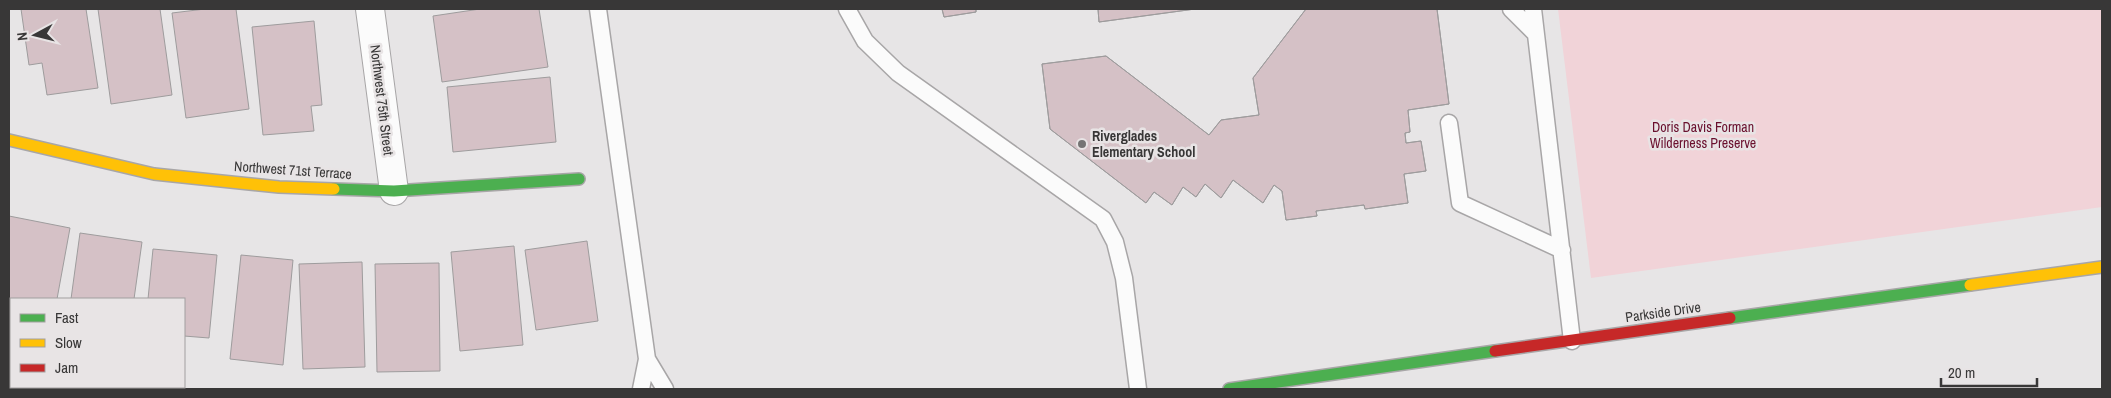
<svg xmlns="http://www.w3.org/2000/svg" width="2111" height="398" viewBox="0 0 2111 398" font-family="'Archivo Narrow',sans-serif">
	<rect width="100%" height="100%" fill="#e7e5e6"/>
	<!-- green -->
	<path fill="#f1d3d8" d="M1558,9H2102V207L1591,278Z"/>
	<!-- building -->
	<path fill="#d5c1c6" stroke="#9e9c9d" d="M21,9H86L98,88L47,95L42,63L29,65Z
		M98,9H160L172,95L111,104Z
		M205,9H236L249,109L186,118L172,13Z
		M480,9H539L548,67L442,82L433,16Z
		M942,9H976V12L944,17Z
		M942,9H976V12L944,17Z
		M1098,9H1195L1099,22Z
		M1098,9H1195L1099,22Z
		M1306,9H1437L1449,104L1408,110L1410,132L1405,133L1406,143L1421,141L1426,171L1404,174L1408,203L1365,209L1364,205L1316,211L1317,216L1286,220L1282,191L1274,185L1263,203L1233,180L1221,198L1205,184L1196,197L1183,187L1172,205L1154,192L1146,203L1050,129L1042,64L1106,56L1209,135L1221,120L1259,115L1253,78Z
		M1306,9H1437L1449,104L1408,110L1410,132L1405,133L1406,143L1421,141L1426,171L1404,174L1408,203L1365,209L1364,205L1316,211L1317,216L1286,220L1282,191L1274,185L1263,203L1233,180L1221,198L1205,184L1196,197L1183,187L1172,205L1154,192L1146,203L1050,129L1042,64L1106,56L1209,135L1221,120L1259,115L1253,78Z
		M314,21L322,105L311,106L314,131L263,135L252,27Z
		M550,77L556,142L453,152L447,87Z
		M9,216L70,228L57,299H11V325H9Z
		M80,233L142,242L134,299H71Z
		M587,241L598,321L536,330L525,250Z
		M514,246L523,345L460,351L451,252Z
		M153,249L217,255L209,338L184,336V299H148Z
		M241,255L293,260L283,365L230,359Z
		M362,262L365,367L303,369L299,264Z
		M439,263L440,371L377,372L375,264Z"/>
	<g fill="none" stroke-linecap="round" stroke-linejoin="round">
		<!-- lane casing -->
		<g stroke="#a8a6a7" stroke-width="19">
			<path id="lane" d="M598,9L647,359L641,389
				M847,9L865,41L898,73L1103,219L1115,242L1124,278L1138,389
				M1511,9L1536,34
				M1533,9L1572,341
				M1449,123L1460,203L1562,250
				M647,359L665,389"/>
		</g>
		<!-- street casing -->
		<g stroke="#a8a6a7" stroke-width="30">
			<path id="street" d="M370,9L394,191"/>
		</g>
		<!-- fast casing -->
		<g stroke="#a8a6a7" stroke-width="14">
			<path id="fast" d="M334,189L394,191L579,179
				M1730,318L1970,285
				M1229,389L1495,351"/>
		</g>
		<!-- slow casing -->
		<g stroke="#a8a6a7" stroke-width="14">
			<path id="slow" d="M9,140L154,174L279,187L334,189
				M1970,285L2102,267"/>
		</g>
		<!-- jam casing -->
		<g stroke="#a8a6a7" stroke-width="14">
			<path id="jam" d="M1495,351L1730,318"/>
		</g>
		<!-- lane -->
		<use href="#lane" stroke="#fbfbfb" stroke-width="16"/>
		<!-- street -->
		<use href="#street" stroke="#fbfbfb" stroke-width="28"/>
		<!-- fast -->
		<use href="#fast" stroke="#4caf50" stroke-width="11"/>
		<!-- slow -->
		<use href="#slow" stroke="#ffc107" stroke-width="11"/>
		<!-- jam -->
		<use href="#jam" stroke="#c62828" stroke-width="11"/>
	</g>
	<!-- markers -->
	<circle fill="#757474" stroke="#e8e4e5" stroke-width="2" cx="1082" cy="144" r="5"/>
	<g text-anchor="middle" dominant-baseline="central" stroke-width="5" stroke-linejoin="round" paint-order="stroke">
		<!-- street labels -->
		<g font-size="14" fill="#383737" stroke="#e8e4e5">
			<text transform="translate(382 100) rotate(83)">Northwest 75th Street</text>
			<text transform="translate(293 170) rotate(4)">Northwest 71st Terrace</text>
			<text transform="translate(1663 312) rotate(-8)">Parkside Drive</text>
		</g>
		<!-- park labels -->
		<g font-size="14" fill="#6a102e" stroke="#e8e4e5">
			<text x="1703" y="127">Doris Davis Forman<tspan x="1703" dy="16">Wilderness Preserve</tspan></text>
		</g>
		<!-- poi labels -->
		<g font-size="14" font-weight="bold" fill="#383737" stroke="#e8e4e5" text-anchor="start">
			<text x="1092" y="136">Riverglades<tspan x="1092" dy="16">Elementary School</tspan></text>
		</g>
	</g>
	<!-- border -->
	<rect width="2111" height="398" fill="none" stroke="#383737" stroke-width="20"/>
	<!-- legend -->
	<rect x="10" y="298" width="175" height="90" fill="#e8e4e5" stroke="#a29f9f"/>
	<rect x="20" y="314" width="25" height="8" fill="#4caf50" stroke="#a29f9f"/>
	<text x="55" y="323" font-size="15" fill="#383737">Fast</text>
	<rect x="20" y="339" width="25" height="8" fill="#ffc107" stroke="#a29f9f"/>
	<text x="55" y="348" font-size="15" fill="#383737">Slow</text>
	<rect x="20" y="364" width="25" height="8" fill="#c62828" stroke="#a29f9f"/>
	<text x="55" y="373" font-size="15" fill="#383737">Jam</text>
	<!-- north arrow -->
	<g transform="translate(35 35) rotate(263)" stroke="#e8e4e5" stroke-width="4" paint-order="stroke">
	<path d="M0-4L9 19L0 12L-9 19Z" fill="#383737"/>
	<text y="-8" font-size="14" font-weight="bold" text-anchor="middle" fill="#383737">N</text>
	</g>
	<!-- scale -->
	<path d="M1941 378v8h96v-8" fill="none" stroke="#383737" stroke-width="2.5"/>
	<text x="1948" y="378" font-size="15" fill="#383737" stroke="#e8e4e5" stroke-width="4" paint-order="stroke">20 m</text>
</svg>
